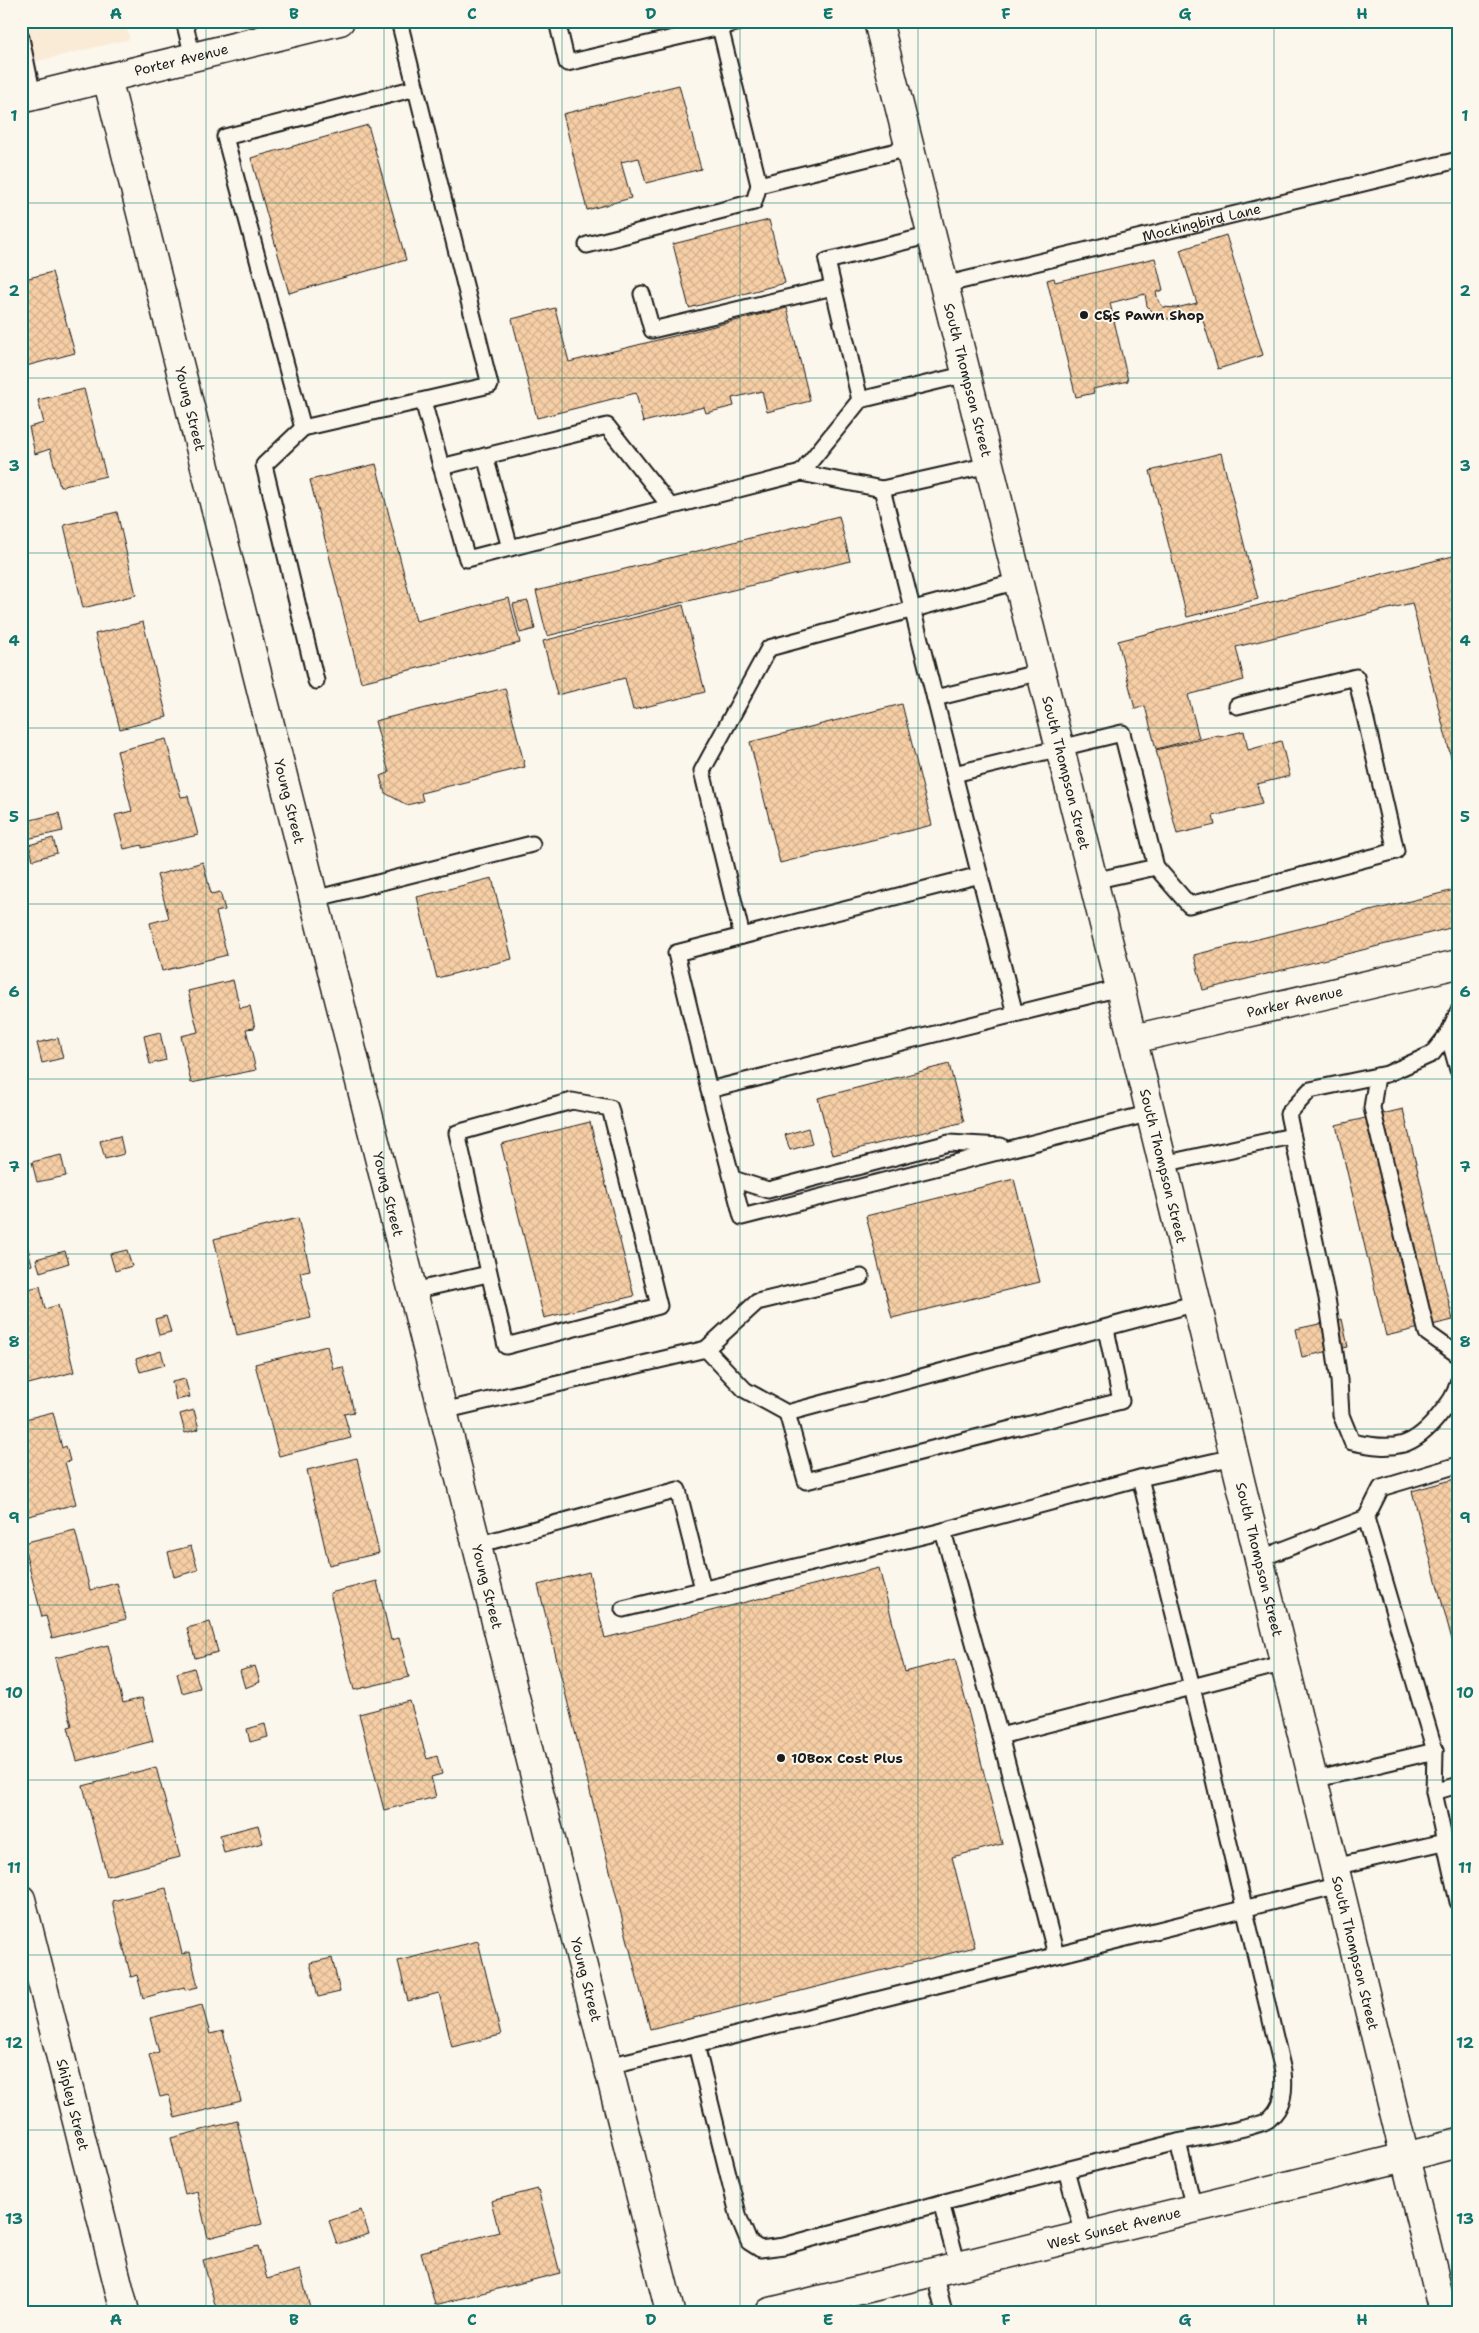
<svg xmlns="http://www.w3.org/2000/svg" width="1479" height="2333" viewBox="0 0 1479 2333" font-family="'Shantell Sans',sans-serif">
	<defs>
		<pattern id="building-cross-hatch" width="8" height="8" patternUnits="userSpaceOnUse" patternTransform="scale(1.25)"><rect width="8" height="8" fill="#f7cfa6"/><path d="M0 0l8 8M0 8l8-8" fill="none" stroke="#d3b18e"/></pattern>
	</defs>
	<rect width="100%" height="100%" fill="#fbf7ec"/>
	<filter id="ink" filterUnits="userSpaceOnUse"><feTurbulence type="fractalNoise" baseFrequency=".02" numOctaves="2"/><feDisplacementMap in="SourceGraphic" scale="10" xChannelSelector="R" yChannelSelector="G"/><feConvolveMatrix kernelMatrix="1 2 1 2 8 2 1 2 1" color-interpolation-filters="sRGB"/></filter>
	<g filter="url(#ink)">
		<!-- built -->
		<path fill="#faebd7" d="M21,21H125L130,39L21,65Z"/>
		<!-- building -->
		<path fill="url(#building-cross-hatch)" stroke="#1c1c1c" d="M679,85L701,169L646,183L639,158L621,162L631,198L587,210L563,114Z
			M368,125L406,260L289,293L251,158Z
			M769,220L785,283L689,308L673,244Z
			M1226,235L1263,355L1218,369L1201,314L1174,320L1158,317L1147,306L1145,294L1110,303L1128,381L1093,389L1094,393L1076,397L1047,280L1054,278L1055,282L1155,258L1163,290L1156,292L1158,300L1163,307L1176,308L1197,303L1180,250Z
			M52,272L75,353L26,366L21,347V280Z
			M555,308L569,362L787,308L810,401L767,412L762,391L732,398L734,406L706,413L704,407L643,422L636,393L537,418L512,319Z
			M84,389L106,476L60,487L50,449L35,454L29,427L44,423L38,400Z
			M1221,453L1258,599L1187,617L1150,471Z
			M376,464L416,621L509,598L520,643L361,682L310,480Z
			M117,512L136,595L83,608L64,525Z
			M839,516L850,561L547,636L536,591Z
			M1453,556L1458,574V785L1412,603L1236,647L1244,680L1188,695L1199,738L1156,749L1145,706L1135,709L1118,641Z
			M528,601L535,629L520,633L513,604Z
			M683,605L705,692L633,710L625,678L557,695L543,641Z
			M143,622L167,717L120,729L95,634Z
			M505,688L525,767L421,793L423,801L407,805L385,793L380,776L389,773L375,721Z
			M902,704L932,825L780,863L750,742Z
			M1244,731L1248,750L1281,741L1290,776L1257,784L1262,804L1213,816L1215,825L1177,834L1156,750L1219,735V737Z
			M166,739L181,797L188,796L198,835L142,848V845L124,849L115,815L132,811L117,751Z
			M21,773L26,790L21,791Z
			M59,813L63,831L27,839L23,822Z
			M53,838L57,853L33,860L29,845Z
			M203,862L211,894L220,892L225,910L216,912L227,955L162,971L150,923L169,918L157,875Z
			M492,878L512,959L437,978L417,897Z
			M1458,889V926L1203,990L1194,955Z
			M233,980L240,1008L250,1006L255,1028L246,1029L256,1070L191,1083L181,1036L198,1032L188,991Z
			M160,1032L166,1060L150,1064L144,1036Z
			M58,1038L63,1058L42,1063L37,1043Z
			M949,1064L964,1122L833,1155L818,1098Z
			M1403,1109L1453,1320L1386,1336L1336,1125Z
			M590,1122L634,1296L544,1318L501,1144Z
			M808,1128L812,1144L790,1150L785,1135Z
			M120,1136L124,1154L105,1159L100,1141Z
			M61,1155L66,1176L37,1182L32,1162Z
			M1014,1179L1040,1282L892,1318L866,1216Z
			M298,1218L310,1270L300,1272L311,1318L237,1335L214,1239Z
			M21,1221L32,1265L21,1268Z
			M127,1250L132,1266L115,1271L110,1254Z
			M65,1251L69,1263L40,1272L36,1259Z
			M40,1286L45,1309L58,1305L74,1372L21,1386V1291Z
			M166,1316L171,1332L159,1335L155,1319Z
			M1342,1319L1348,1347L1302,1357L1296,1329Z
			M327,1346L333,1369L343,1367L354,1412L344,1414L351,1438L279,1456L255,1364Z
			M161,1351L165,1365L140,1372L136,1359Z
			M185,1379L190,1397L176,1400L172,1382Z
			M194,1410L199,1429L185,1433L180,1414Z
			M53,1412L62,1448L66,1446L70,1461L65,1462L76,1504L21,1518V1420Z
			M357,1458L379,1553L329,1565L307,1470Z
			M1458,1478V1662L1412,1491Z
			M75,1530L90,1590L117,1583L126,1619L52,1638L46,1616L42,1617L23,1543Z
			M191,1546L198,1570L174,1577L168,1552Z
			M879,1568L905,1672L955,1659L1002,1844L952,1857L975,1947L650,2029L538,1585L589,1572L605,1638Z
			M377,1581L391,1640L399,1638L409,1677L354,1690L330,1593Z
			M210,1622L218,1652L195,1658L187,1628Z
			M108,1645L123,1703L142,1698L153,1741L77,1761L68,1727L72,1726L55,1658Z
			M255,1666L260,1682L245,1688L240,1671Z
			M194,1668L200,1688L182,1693L177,1673Z
			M410,1701L427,1759L437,1756L442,1774L431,1777L436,1797L384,1810L359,1714Z
			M265,1724L268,1737L250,1742L247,1729Z
			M156,1767L180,1857L107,1876L83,1786Z
			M258,1825L263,1843L224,1853L220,1835Z
			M166,1888L182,1954L190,1952L198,1987L185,1990L184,1987L143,1998L137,1975L131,1977L112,1901Z
			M478,1941L501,2035L452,2047L439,1993L408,2001L398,1961Z
			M332,1958L340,1992L318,1997L310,1963Z
			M202,2005L210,2034L223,2031L241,2101L175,2118L169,2095L160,2097L149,2055L159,2052L150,2018Z
			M237,2121L262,2224L208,2238L197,2191L185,2194L171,2138Z
			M538,2189L560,2273L435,2305L421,2252L499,2232L491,2201Z
			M361,2210L369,2234L337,2244L329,2221Z
			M258,2246L267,2279L300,2270L311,2312H217L203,2260Z"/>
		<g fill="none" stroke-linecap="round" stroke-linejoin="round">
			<!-- lane casing -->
			<g stroke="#1c1c1c" stroke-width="19">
				<g id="lane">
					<path d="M184,21L193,57"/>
					<path d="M399,21L490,385L303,428L225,137L416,88"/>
					<path d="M557,21L567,63L720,27L759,185L909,148"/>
					<path d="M720,27L744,21"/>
					<path d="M21,38L33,96"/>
					<path d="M931,235L827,261L860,400L967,374"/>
					<path d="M587,245L754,202L759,185"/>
					<path id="s1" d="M944,285L1458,160"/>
					<path d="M642,294L652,330L833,287"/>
					<path d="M423,401L467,559L801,473L882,489L989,465"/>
					<path d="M303,428L264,465L316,681"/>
					<path d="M485,456L510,548"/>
					<path d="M441,467L607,426L670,506"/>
					<path d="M801,473L860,400"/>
					<path d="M882,489L954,774"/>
					<path d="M935,698L1041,672"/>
					<path d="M1093,881L1156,867L1189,905L1396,851L1356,677L1237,706"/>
					<path d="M314,899L532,844"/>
					<path d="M742,936L702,771L769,648L1018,581"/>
					<path d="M1120,988L709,1090L742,1217L1151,1113"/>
					<path d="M1458,1012L1448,1034L1432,1054L1387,1074L1310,1090L1288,1114L1327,1298L1339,1380L1341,1415L1352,1442C1394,1451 1414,1449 1441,1413C1449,1403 1455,1396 1458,1383"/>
					<path d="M1015,1014L954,774L1122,733L1156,867"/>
					<path d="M1448,1034L1458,1070"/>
					<path d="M1377,1076L1372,1108L1427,1333L1458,1355"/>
					<path d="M709,1090L676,953L980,875"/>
					<path d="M572,1101L610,1108L659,1306L506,1346L457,1133Z"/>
					<path d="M1163,1164L1292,1136"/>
					<path d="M733,1179L768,1190L949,1143L1001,1146"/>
					<path d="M413,1291L488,1274"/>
					<path d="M706,1349L757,1302L861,1277"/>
					<path d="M443,1411L706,1349L745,1390L787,1413L1197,1303"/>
					<path d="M787,1413L806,1481L1121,1401L1106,1329"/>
					<path d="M1366,1518L1381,1488L1458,1465"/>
					<path d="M477,1545L678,1490L703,1589"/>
					<path d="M1259,1559L1366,1518L1435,1751L1313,1780"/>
					<path d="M623,1609L943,1531"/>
					<path d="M1000,1736L943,1531L1140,1478"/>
					<path d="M1435,1751L1434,1792L1458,1785"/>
					<path d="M1434,1792L1458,1902"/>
					<path d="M1334,1867L1444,1842"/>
					<path d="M1056,1955L1000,1736L1192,1687L1140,1478L1234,1457"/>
					<path d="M696,2045L1339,1885"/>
					<path d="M608,2066L696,2045L739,2218L749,2242L760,2249L784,2246L941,2203"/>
					<path d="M1178,2142C1192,2139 1262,2126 1268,2120C1284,2107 1285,2090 1283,2071L1192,1687L1285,1663"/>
					<path d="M1084,2235L1066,2170L1178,2142L1194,2209"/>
					<path d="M958,2266L941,2203L1066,2170"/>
					<path d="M934,2272L944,2312"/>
				</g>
			</g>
			<!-- street casing -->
			<g stroke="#1c1c1c" stroke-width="31">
				<g id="street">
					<path id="s2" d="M107,78L670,2312"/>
					<path id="s3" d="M21,99L340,21"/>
					<path id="s4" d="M1133,1039L1458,964"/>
					<path id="s5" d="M21,1899L125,2312"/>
				</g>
			</g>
			<!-- secondary casing -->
			<g stroke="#1c1c1c" stroke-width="31">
				<g id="secondary">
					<path id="s6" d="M770,2312L1405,2157"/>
				</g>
			</g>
			<!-- primary casing -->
			<g stroke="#1c1c1c" stroke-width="31">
				<path id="primary" d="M1405,2157L1443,2312"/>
			</g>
			<!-- highway casing -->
			<g stroke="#1c1c1c" stroke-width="31">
				<g id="highway">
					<path id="s7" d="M878,21L1120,988L1405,2157L1458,2143"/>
				</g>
			</g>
			<!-- lane -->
			<use href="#lane" stroke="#fbf7ec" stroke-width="15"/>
			<!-- street -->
			<use href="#street" stroke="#fbf7ec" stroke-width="28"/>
			<!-- secondary -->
			<use href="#secondary" stroke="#fbf7ec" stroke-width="28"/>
			<!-- primary -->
			<use href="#primary" stroke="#fbf7ec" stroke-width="28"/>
			<!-- highway -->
			<use href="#highway" stroke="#fbf7ec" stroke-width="28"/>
		</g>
	</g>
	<!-- grid -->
	<path fill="none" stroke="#0f766e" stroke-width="1" stroke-opacity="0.55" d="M206,21V2312M384,21V2312M562,21V2312M740,21V2312M918,21V2312M1096,21V2312M1274,21V2312M21,203H1458M21,378H1458M21,553H1458M21,728H1458M21,904H1458M21,1079H1458M21,1254H1458M21,1429H1458M21,1605H1458M21,1780H1458M21,1955H1458M21,2130H1458"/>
	<!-- markers -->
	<g fill="#1c1c1c" stroke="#fbf7ec" stroke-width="2">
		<circle cx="1084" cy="315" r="5"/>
		<circle cx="781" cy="1758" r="5"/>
	</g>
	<g text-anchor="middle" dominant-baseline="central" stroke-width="4" stroke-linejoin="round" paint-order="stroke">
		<!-- street labels -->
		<g font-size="14" fill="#1c1c1c" stroke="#fbf7ec">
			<text stroke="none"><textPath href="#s3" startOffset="165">Porter Avenue</textPath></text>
			<text stroke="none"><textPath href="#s1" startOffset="265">Mockingbird Lane</textPath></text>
			<text stroke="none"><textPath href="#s7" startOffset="370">South Thompson Street</textPath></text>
			<text stroke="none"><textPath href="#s2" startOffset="341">Young Street</textPath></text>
			<text stroke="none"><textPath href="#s7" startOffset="775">South Thompson Street</textPath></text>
			<text stroke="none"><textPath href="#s2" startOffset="746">Young Street</textPath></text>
			<text stroke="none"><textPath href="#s4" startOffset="166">Parker Avenue</textPath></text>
			<text stroke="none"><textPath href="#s7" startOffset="1180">South Thompson Street</textPath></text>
			<text stroke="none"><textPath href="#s2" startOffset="1151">Young Street</textPath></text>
			<text stroke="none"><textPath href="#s7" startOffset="1585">South Thompson Street</textPath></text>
			<text stroke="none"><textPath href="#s2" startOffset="1556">Young Street</textPath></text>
			<text stroke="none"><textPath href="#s7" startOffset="1990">South Thompson Street</textPath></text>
			<text stroke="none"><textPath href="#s2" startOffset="1961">Young Street</textPath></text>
			<text stroke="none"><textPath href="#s5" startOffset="212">Shipley Street</textPath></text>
			<text stroke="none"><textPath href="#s6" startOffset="354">West Sunset Avenue</textPath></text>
		</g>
		<!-- poi labels -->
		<g font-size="14" font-weight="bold" fill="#1c1c1c" stroke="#fbf7ec" text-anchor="start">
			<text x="1094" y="315">C&amp;S Pawn Shop</text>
			<text x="791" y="1758">10Box Cost Plus</text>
		</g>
	</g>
	<!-- margin -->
	<rect width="1479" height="2333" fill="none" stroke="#fbf7ec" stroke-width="55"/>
	<rect x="28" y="28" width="1424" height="2278" fill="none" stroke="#0f766e" stroke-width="2"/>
	<g font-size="16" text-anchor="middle" font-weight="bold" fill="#0f766e">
		<text x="116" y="19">A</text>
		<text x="294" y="19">B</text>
		<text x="472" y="19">C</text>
		<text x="651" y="19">D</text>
		<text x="828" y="19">E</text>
		<text x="1006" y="19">F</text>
		<text x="1185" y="19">G</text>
		<text x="1362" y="19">H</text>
		<text x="14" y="121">1</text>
		<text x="1465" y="121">1</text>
		<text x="14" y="296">2</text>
		<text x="1465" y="296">2</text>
		<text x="14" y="471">3</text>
		<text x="1465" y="471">3</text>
		<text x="14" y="646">4</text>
		<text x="1465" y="646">4</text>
		<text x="14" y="822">5</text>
		<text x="1465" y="822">5</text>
		<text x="14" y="997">6</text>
		<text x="1465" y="997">6</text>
		<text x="14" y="1172">7</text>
		<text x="1465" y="1172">7</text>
		<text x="14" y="1347">8</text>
		<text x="1465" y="1347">8</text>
		<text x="14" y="1523">9</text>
		<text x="1465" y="1523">9</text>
		<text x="14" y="1698">10</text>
		<text x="1465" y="1698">10</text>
		<text x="14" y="1873">11</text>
		<text x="1465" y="1873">11</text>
		<text x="14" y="2048">12</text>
		<text x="1465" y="2048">12</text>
		<text x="14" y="2224">13</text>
		<text x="1465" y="2224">13</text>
		<text x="116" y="2325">A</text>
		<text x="294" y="2325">B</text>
		<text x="472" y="2325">C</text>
		<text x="651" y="2325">D</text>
		<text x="828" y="2325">E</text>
		<text x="1006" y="2325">F</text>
		<text x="1185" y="2325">G</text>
		<text x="1362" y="2325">H</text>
	</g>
</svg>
